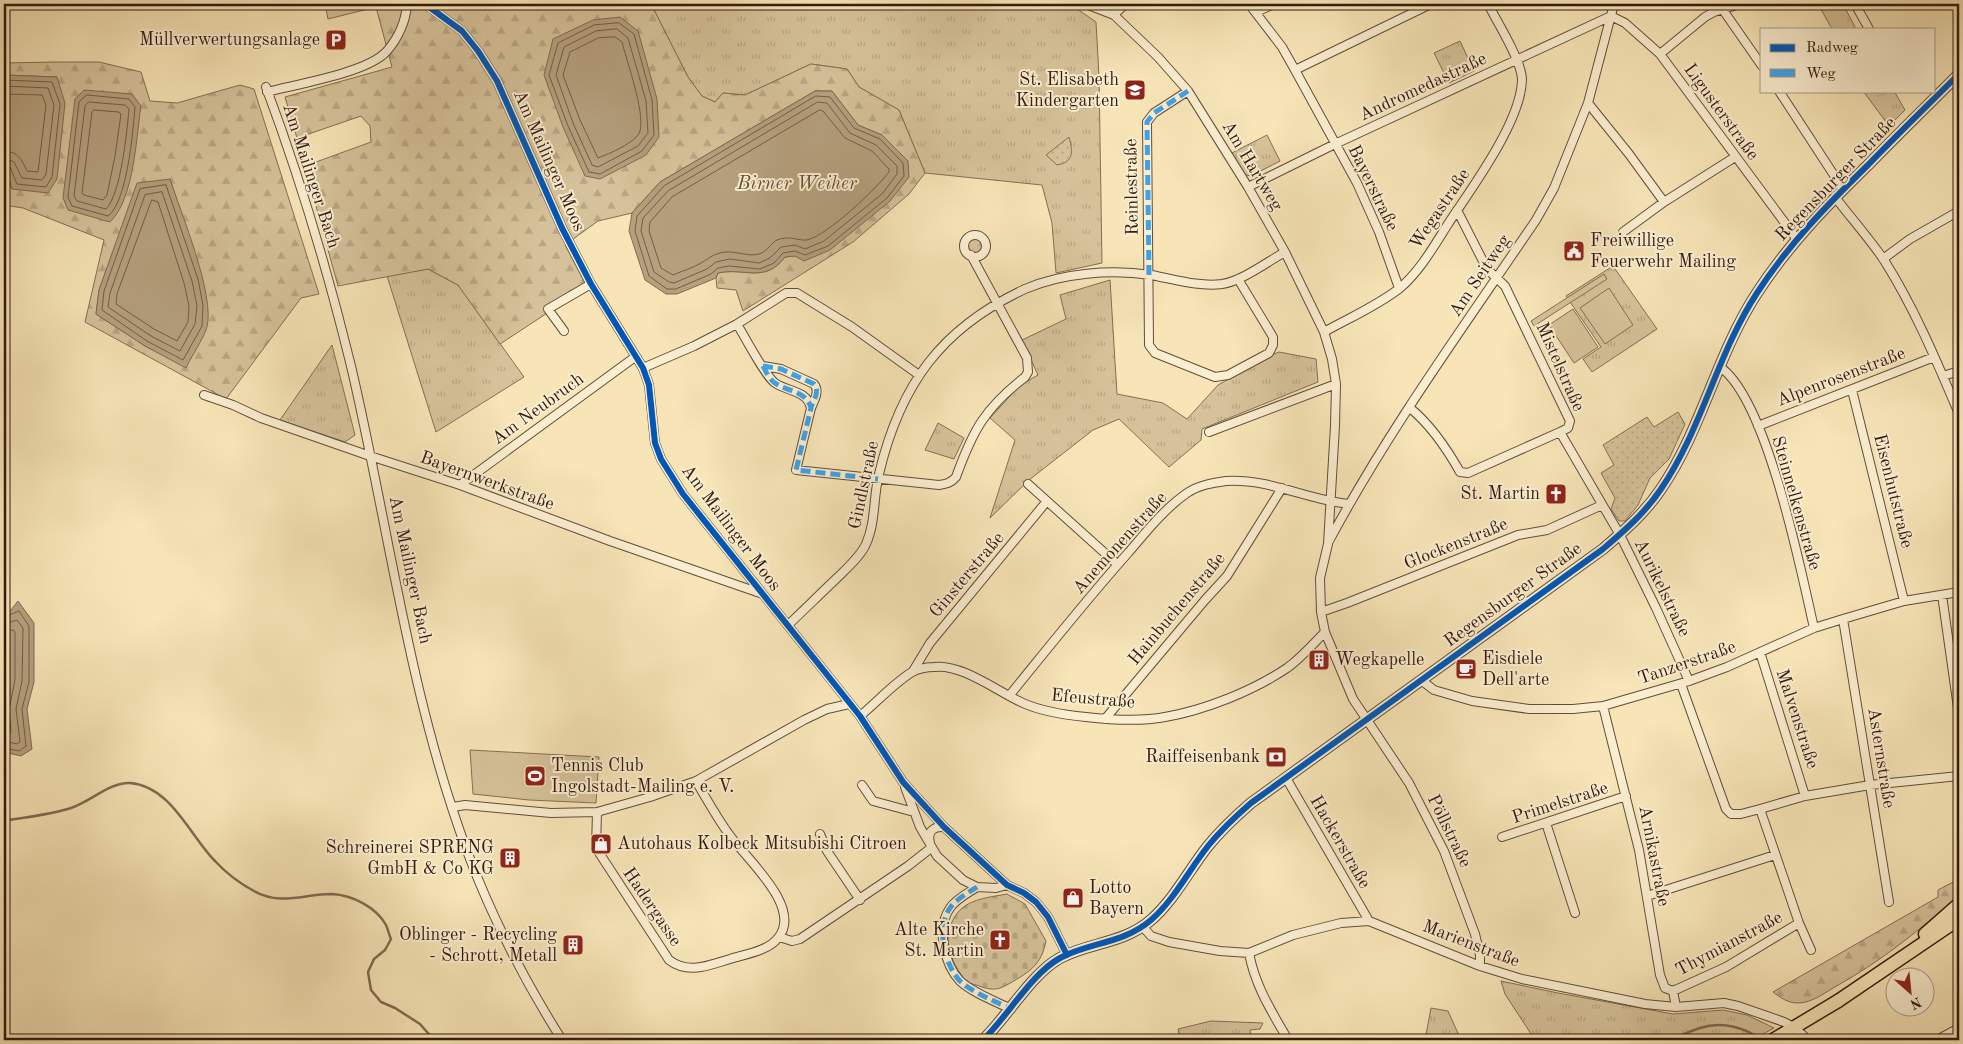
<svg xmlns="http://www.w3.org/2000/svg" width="1963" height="1044" viewBox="0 0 1963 1044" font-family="'Old Standard TT',serif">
	<defs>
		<pattern id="grass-tufts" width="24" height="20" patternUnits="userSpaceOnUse" patternTransform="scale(1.25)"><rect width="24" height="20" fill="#d6c29a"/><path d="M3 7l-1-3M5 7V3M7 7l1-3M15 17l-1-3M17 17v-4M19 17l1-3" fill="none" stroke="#b8a684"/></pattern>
		<pattern id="forest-firs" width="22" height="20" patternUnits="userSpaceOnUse" patternTransform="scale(1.25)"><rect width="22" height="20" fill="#d6c29a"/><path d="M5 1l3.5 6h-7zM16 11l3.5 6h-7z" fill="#b8a684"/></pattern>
		<pattern id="cemetery-stones" width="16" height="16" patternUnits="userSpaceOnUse" patternTransform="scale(1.25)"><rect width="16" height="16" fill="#d6c29a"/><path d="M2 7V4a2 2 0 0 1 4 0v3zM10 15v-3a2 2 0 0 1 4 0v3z" fill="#b8a684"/></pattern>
		<pattern id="park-dots" width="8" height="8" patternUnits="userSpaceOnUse" patternTransform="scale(1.25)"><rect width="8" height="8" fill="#d6c29a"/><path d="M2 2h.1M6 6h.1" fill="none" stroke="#b8a684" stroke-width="1.8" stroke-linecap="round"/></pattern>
	</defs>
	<rect width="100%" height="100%" fill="#f7e5b7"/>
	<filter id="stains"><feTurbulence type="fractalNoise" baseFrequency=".004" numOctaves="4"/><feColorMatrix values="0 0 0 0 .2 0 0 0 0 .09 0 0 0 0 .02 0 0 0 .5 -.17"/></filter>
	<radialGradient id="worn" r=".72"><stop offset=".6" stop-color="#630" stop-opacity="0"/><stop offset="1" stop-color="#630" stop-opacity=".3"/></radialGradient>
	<!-- grass -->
	<path fill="url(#grass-tufts)" stroke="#856e54" d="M651,4H1070L1096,22L1099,76L1102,263L1056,273L1052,223L1042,185L925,173L899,110L859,87L847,69L811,64L745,95L723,93L715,102L702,96L688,77Z
		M1818,4H1843L1856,29H1832Z
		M1460,41L1474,71L1449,83L1434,53Z
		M1863,91H1894L1905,110L1889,126Z
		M1267,135L1280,161L1251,176L1242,174L1232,153Z
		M1613,266L1657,329L1592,372L1583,359L1601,347L1566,296Z
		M428,269L458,285L524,377L436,432L387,276Z
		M1110,280L1117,394L1163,403L1187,419L1218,385L1274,354L1279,352L1316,359L1318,382L1202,429L1201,440L1169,467L1119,419L1093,430L1029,480L990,518L1015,440L990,418L1020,385L1038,375L1022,340L1066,319L1060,295Z
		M332,345L355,435L345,442L280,420Z
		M938,423L964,438L954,459L925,450Z
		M1501,981L1558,993L1673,1014L1723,1010L1747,1015L1774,1028L1752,1040H1535L1505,994Z
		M1431,1008L1448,1011L1461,1040H1425Z
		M1211,1021L1263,1023L1260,1029L1250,1030L1251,1040H1180L1178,1029Z"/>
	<!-- forest -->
	<path fill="url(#forest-firs)" stroke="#856e54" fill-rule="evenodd" d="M325,4H455L471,7L484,4H651L688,77L702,96L715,102L723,93L745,95L811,64L847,69L859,87L899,110L925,173L909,194L853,242L743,311L736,290L717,288L716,278L718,273C745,267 765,284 785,257L795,256L882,135L858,125L832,91H815L660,182L632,213L598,221L565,245L587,287L500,344L458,285L428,269L338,286L305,166L371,142L370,126L361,116L297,138L285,97L392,67L376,7L328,19Z
		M56,62H99L141,72L150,101L177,103L240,85L254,89L319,294L301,298L226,399L85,322L104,240L23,208L4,205V166L12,189L57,77L4,75V63ZM170,179L202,278L186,367L145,346L96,314L99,290L120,233Z
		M966 246a9 9 0 1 1 18 0a9 9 0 1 1-18 0Z
		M1959,879V895C1920,930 1879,963 1833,988C1822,995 1810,1003 1798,1003C1788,1003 1781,998 1773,992L1938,897V890Z"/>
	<!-- cemetery -->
	<path fill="url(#cemetery-stones)" stroke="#856e54" d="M1007,894L1025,904L1046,941C1042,961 1034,969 1017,979C1012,982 1006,986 1000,988C994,990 988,989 982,987C977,985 971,984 967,982C964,980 962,975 960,973C946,953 943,928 960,910C972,898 992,897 1007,894Z"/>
	<!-- park -->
	<path fill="url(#park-dots)" stroke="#856e54" d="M1069,137C1073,152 1074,162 1057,165L1046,155Z
		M1678,412L1685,424L1669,459L1650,478L1638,505L1625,521H1619L1611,509L1615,498L1601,473L1614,465L1603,445L1647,417L1654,427Z"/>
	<!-- pitch -->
	<path fill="#d6c29a" stroke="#856e54" d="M1604,274L1607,279L1534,326L1531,321Z
		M1609,288L1633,325L1605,344L1580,308Z
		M1573,309L1598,347L1574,363L1549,325Z
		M470,750L599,757L596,803L529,800L473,794Z"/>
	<!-- water -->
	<path fill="#b5a07e" stroke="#816a52" d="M620,17L638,31L657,99L659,137L646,155L600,179L585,176L563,127L544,75L553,39L593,20Z
		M4,75L57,77L65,103L57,179L48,193L12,189L7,172L4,166Z
		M84,90L132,94L141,106C136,139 134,199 110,222L68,210L63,198L75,99Z
		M815,91H832L858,125L882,135L908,161L909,177L890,201L830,250L804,261L795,256L785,257C764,284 745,267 718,273L716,278L677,294H666L645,280L629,231L632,213L660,182Z
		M170,179C181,213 215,295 207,327C203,340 192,355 186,368L145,346L96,314L99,290L137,183Z
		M18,601L34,623V682L27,709L32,749L21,756L4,752V613L11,610Z"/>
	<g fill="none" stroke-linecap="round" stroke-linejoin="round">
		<!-- shore -->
		<path stroke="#745c46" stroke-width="1" d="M619,23L634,34L652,100L654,135L642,151L600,174L589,172L568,126L549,75L558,43L594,25Z
			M617,29L628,38L646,101L648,133L638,146L598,167L592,165L573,123L556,75L564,47L596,31Z
			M615,37L622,42C627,62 645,112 640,131C637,142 609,154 598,158L580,120L563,75L570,52L598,38Z
			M4,80L52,82L60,104L52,177L46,187L17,184L10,167L4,164
			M4,86L48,88L54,105L46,174L42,180L22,178L14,162L4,158
			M4,94L42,95L46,105L38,172L27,171C22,160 18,151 4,151
			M87,95L129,99L135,107C133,132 127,202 108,216L72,206L68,197L79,102Z
			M816,96L830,97L854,128L880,139L903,163L904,176L887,198L828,246L805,255L795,251L783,253L774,263L760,269L729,266L718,268L711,274L676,289H667L649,276L635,231L637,216L664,186Z
			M89,102L125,105L129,109C127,131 121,194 106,209L77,201L74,196L85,106Z
			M818,102L827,103L850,133L876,145L897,166V174L882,194L824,241L805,249L795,245L781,247L770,258L759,263L730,259L716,262L707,269L674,283L669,282L654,272L641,231L643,218L668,191Z
			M94,110L119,112L121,114L115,156L107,195L103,200L84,195L82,193L92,112Z
			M820,110L823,111L845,138L872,151L889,169V172C876,189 828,235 807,240C799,241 789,235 777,240C770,244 767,252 759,254C749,257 736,251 725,252C713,254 711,257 701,263C693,268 682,271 673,275L661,268L649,231L650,222L672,197Z
			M166,185L198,279L203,305L202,326L183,360L147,341L102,310L104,291L140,189Z
			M162,192L192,281L197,306L195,324L180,351L151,336L108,307L110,293L145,195Z
			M152,200L158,202L184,283L189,306L188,322L177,341L154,329L116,304L117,294Z
			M4,617L19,611L29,626V682L22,709L26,746L19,751L4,748
			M4,624L17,620L23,628L22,681L16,709L20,742L17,744L4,741
			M4,631L13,630L15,632V680L9,709L11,732L9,734H4"/>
		<!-- stream -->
		<path stroke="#816a52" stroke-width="2.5" d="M4,821C26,817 49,815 71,808C90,802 110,782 130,783C171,786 190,836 215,861C226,873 239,883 254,891C281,906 303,894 332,894C352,895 376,907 386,925C388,929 389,935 391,939L385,950L374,959L368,972L371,990L381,1002L395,1008L420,1024L434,1040
			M1026,1040H1034
			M1556,1040H1580
			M1625,1040C1640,1038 1656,1040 1671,1038C1682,1036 1690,1031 1700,1028C1722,1021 1744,1027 1762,1040"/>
		<!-- minor casing -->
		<g stroke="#654c39" stroke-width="10">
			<path id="minor" d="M425,4L462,31L478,51L497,81L562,228L591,284L643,368L649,385L655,443L661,459L683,494L860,716L903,782L944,827L1007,885L1024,893L1036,902L1048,917L1067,955
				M1086,4L1114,15L1158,57L1188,91L1248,187L1285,252L1324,332L1332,359L1336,384L1335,426L1328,544L1320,578L1321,612L1325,632L1353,699L1409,783L1444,851L1475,934L1480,955V966
				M1249,4L1282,47L1295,70L1357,183L1379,232L1399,288
				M1855,4L1869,29
				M1723,10L1762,66
				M1256,12L1274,4
				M1114,15L1125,4
				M1660,54L1705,17L1714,12L1740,4
				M1295,70L1431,4
				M266,87C300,178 328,272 351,366C389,528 409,695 467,851C492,918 524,980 562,1040
				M1188,91L1154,113L1147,122L1149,345L1155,353L1215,377L1228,375L1269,353L1273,345V337L1238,279
				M1779,91L1843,189
				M267,92C297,84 366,73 386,52C398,39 406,21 407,4
				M1588,103L1629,154L1664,202
				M1248,187L1335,144L1611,16L1625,23L1660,54L1796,238
				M1835,197C1851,218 1869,238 1884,260C1915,309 1937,362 1959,414
				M1457,210L1487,269L1505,286L1570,421L1568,428L1560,432L1620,535L1656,608L1689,681
				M1623,232L1664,202L1735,157
				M964 246a11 11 0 1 1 22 0a11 11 0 1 1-22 0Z
				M1883,259L1910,239L1959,211
				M737,324C745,337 765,376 775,383C788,392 807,390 811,408L796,470L939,485C946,484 951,483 956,477C973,430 985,408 1025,377L1028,372L1027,358L971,255
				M564,331L548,309L591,284
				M1324,332C1349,318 1377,306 1400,288C1420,271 1434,246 1448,224C1471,189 1521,122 1522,80C1522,61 1497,22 1488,4
				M763,366L781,369L814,384C820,391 814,401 811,408
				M1720,367C1767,399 1801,571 1814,628
				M643,368L694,346L737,324L786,293H797L852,327L919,375
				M1943,376L1959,371
				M1852,390L1904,601
				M204,395L233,405L261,418L370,456L460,485L610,541L760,593
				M1410,408C1431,425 1447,449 1460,472L1468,473L1560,432
				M1758,426L1934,357
				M1209,432L1336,384
				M1028,484L1117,564
				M460,485L635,357
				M1329,541C1389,429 1465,325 1536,220L1554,188L1588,103L1614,4
				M1942,595L1959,715
				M1321,612L1347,603L1518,535L1547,530L1602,505
				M1843,619L1889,902
				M788,625C804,610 820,594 837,578C847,568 860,557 866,544C876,522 873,497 879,474C900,385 941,328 1025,289C1062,273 1111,269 1151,275C1174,279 1198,287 1222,284C1242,281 1267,262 1285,252
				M1760,652L1805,796
				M913,671L930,643L1047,501
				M1421,680L1434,690L1472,701L1529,709H1573L1603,706L1689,681L1727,667L1814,628L1843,619L1904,601L1959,592
				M1681,684L1726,809L1731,814H1741L1760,809L1799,923L1811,950
				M1009,696C1048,648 1087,599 1128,553C1146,532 1164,509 1187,493C1199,485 1212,483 1226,481C1268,478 1308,500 1349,504
				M1603,706L1639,850L1660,975L1665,988L1673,991L1676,1007
				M860,716C877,702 893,684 912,672C917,669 927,667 934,667C961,663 998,692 1023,703C1043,712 1065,715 1086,717C1112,720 1139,722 1165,717C1205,710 1253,691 1287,668C1301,658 1313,644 1325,632
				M1105,719L1205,600L1227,576L1282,488
				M1286,778L1369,921
				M862,785L873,801L914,812
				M905,787L920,827L937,856L963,880L977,887L996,888L1007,885
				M453,807L465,805L551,813L597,812L650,797L696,781L804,720L827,709L849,704
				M1760,809L1805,796L1870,785L1959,776
				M597,812L596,848L669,960C689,975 709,965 730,959C746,954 768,951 778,938C804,907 744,857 728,833C716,816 706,798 696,781
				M1546,823L1575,913
				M820,834L827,851L860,900
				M1502,837L1626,796
				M930,843C927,832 933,826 944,827
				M977,887C968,893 956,899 950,908C936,928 944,964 960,981C973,993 995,1001 1011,1009
				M1647,896L1775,855
				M1143,927L1151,936L1169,942L1220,951L1249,953L1293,935L1341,923L1369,921L1480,966L1522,979L1645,1004L1676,1007L1724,1003L1738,1006L1784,1022L1795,1028L1808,1040
				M779,937L792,941L800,939L908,866L931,848
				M1249,953C1255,986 1272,1012 1288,1040
				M1673,991L1726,967L1799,923
				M1937,1040L1959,1028"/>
		</g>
		<!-- tertiary casing -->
		<g stroke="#654c39" stroke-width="12">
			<path id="tertiary" d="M983,1040C1008,1016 1031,974 1060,958C1090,942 1123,944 1151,920C1174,900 1189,870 1208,846C1221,830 1236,816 1251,803L1603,549C1624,531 1645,513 1661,489C1702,429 1717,354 1757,293C1788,245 1827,205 1868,165C1898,134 1929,104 1959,74"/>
		</g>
		<!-- primary casing -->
		<g stroke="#34190f" stroke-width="15">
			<path id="primary" d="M1773,1040L1838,1001"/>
		</g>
		<!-- trunk casing -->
		<g stroke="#34190f" stroke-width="15">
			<path id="trunk" d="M1925,934L1959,904
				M1838,1001L1959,919"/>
		</g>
		<!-- minor -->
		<use href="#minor" stroke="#faeed0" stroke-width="8"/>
		<!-- tertiary -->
		<use href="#tertiary" stroke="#faeed0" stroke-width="10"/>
		<!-- primary -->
		<use href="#primary" stroke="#f7e5b7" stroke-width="12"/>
		<!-- trunk -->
		<use href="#trunk" stroke="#f7e5b7" stroke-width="12"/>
		<!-- quiet -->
		<path stroke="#3ea2ea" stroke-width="5" stroke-dasharray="10 5" stroke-linecap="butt" d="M1149,275L1147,122L1154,113L1188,91
			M763,366C766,372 770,380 775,383C788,392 807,391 811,408L796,470L878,479
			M763,366L781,369L814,384C820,391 814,400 811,407
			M977,887C968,893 956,899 950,908C936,928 944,964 960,981C973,993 995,1001 1011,1009"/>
		<!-- cycleway casing -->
		<g stroke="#faeed0" stroke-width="9">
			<path id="cycleway" d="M425,4L462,31L478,51L497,81L562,228L591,284L643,368L649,385L655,443L661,459L683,494L860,716L903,782L944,827L1007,885L1024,893L1036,902L1048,917L1067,955
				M983,1040C1008,1016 1031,974 1060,958C1090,942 1123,944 1151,920C1174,900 1189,870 1208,846C1221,830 1236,816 1251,803L1603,549C1624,531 1645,513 1661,489C1702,429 1717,354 1757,293C1788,245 1827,205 1868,165C1898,134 1929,104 1959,74"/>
		</g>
		<!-- cycleway -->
		<use href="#cycleway" stroke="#0057b8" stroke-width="6"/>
	</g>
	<!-- icons -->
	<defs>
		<g id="parking-square" transform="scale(1.125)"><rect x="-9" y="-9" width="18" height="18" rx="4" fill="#8f2418" stroke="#faeed0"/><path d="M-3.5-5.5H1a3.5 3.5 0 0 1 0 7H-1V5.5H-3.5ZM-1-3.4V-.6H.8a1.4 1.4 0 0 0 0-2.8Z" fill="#fff"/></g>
		<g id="school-square" transform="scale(1.125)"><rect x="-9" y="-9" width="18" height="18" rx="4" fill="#8f2418" stroke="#faeed0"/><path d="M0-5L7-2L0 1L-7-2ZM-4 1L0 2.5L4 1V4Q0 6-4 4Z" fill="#fff"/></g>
		<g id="civic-square" transform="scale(1.125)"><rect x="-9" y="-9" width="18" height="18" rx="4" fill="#8f2418" stroke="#faeed0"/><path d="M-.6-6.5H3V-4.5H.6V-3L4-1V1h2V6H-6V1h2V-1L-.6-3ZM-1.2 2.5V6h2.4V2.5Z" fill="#fff"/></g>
		<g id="church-square" transform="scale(1.125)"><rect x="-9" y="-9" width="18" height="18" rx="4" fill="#8f2418" stroke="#faeed0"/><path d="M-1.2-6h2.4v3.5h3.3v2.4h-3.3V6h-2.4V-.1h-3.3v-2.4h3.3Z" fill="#fff"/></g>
		<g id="building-square" transform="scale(1.125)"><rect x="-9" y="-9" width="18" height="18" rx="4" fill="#8f2418" stroke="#faeed0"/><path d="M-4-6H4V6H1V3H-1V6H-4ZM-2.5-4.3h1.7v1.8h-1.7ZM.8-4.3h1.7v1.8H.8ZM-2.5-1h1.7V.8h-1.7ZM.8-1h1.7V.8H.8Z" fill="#fff"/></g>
		<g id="cafe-square" transform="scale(1.125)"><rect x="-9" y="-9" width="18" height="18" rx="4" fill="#8f2418" stroke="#faeed0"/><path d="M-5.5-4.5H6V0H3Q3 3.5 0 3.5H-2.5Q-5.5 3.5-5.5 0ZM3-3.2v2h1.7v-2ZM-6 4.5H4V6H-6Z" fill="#fff"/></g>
		<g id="bank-square" transform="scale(1.125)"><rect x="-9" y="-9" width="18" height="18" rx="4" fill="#8f2418" stroke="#faeed0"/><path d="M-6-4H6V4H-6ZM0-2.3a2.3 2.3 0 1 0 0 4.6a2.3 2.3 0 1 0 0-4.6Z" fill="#fff"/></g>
		<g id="stadium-square" transform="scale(1.125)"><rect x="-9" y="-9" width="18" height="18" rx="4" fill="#8f2418" stroke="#faeed0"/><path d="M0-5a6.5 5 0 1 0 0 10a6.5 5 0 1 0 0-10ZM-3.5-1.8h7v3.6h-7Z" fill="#fff"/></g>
		<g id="shop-square" transform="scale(1.125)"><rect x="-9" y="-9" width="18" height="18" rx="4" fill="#8f2418" stroke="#faeed0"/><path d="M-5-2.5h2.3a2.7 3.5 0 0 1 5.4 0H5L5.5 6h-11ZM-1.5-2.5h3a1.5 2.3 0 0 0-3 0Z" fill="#fff"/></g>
	</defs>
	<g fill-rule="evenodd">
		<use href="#parking-square" x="336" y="40"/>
		<use href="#school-square" x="1135" y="90"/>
		<use href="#civic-square" x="1574" y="251"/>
		<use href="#church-square" x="1556" y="494"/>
		<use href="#building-square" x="1319" y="660"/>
		<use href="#cafe-square" x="1466" y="669"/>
		<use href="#bank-square" x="1276" y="757"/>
		<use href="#stadium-square" x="535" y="776"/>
		<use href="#shop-square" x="601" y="844"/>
		<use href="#building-square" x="510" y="858"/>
		<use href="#shop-square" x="1073" y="898"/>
		<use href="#church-square" x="1000" y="940"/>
		<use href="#building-square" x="573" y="945"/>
	</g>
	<g text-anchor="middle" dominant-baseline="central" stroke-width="4" stroke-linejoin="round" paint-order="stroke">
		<!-- poi labels -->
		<g font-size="18" fill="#34190f" stroke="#faeed0" text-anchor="end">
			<text x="320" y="40">Müllverwertungsanlage</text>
			<text x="1119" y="80">St. Elisabeth<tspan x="1119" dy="21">Kindergarten</tspan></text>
			<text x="1590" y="241" text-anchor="start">Freiwillige<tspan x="1590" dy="21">Feuerwehr Mailing</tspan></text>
			<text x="1540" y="494">St. Martin</text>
			<text x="1482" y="659" text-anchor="start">Eisdiele<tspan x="1482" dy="21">Dell'arte</tspan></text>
			<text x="1335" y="660" text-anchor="start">Wegkapelle</text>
			<text x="1260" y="757">Raiffeisenbank</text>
			<text x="551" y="766" text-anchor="start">Tennis Club<tspan x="551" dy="21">Ingolstadt-Mailing e. V.</tspan></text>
			<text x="617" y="844" text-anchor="start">Autohaus Kolbeck Mitsubishi Citroen</text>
			<text x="494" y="848">Schreinerei SPRENG<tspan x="494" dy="21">GmbH &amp; Co KG</tspan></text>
			<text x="1089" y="888" text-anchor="start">Lotto<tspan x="1089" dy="21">Bayern</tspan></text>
			<text x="984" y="930">Alte Kirche<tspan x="984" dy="21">St. Martin</tspan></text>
			<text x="557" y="935">Oblinger - Recycling<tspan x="557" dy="21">- Schrott, Metall</tspan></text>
		</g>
		<!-- street labels -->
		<g font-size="18" fill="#34190f" stroke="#faeed0">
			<text transform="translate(1423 87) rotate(-25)">Andromedastraße</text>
			<text transform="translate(1721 112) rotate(54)">Ligusterstraße</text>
			<text transform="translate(549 161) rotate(66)">Am Mailinger Moos</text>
			<text transform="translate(1252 166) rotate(59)">Am Hartweg</text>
			<text transform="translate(311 176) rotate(72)">Am Mailinger Bach</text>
			<text transform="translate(1836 179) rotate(-46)">Regensburger Straße</text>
			<text transform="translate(1132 187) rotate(-91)">Reinlestraße</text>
			<text transform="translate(1373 188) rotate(64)">Bayerstraße</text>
			<text transform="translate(1440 209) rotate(-56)">Wegastraße</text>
			<text transform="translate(1480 276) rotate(-56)">Am Seitweg</text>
			<text transform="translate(1560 367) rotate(66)">Mistelstraße</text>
			<text transform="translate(1841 377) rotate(-21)">Alpenrosenstraße</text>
			<text transform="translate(538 409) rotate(-36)">Am Neubruch</text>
			<text transform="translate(487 481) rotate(20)">Bayernwerkstraße</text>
			<text transform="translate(864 485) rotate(-78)">Gindlstraße</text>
			<text transform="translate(1893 491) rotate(76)">Eisenhutstraße</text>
			<text transform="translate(1796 503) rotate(74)">Steinnelkenstraße</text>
			<text transform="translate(731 528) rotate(53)">Am Mailinger Moos</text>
			<text transform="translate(1120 543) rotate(-48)">Anemonenstraße</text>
			<text transform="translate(1456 544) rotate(-22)">Glockenstraße</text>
			<text transform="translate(410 570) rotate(78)">Am Mailinger Bach</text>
			<text transform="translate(967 575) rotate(-50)">Ginsterstraße</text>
			<text transform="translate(1662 588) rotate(64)">Aurikelstraße</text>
			<text transform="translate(1513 595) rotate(-36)">Regensburger Straße</text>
			<text transform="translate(1177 609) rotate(-50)">Hainbuchenstraße</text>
			<text transform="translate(1687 663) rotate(-19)">Tanzerstraße</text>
			<text transform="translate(1093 699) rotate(5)">Efeustraße</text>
			<text transform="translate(1797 719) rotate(72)">Malvenstraße</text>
			<text transform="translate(1881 758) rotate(81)">Asternstraße</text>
			<text transform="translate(1560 803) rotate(-18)">Primelstraße</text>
			<text transform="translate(1449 831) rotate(64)">Pöllstraße</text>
			<text transform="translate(1340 842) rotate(60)">Hackerstraße</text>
			<text transform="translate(1654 856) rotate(79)">Arnikastraße</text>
			<text transform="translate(652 907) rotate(56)">Hadergasse</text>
			<text transform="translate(1471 944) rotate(21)">Marienstraße</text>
			<text transform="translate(1729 944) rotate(-28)">Thymianstraße</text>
		</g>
		<!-- water labels -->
		<g font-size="19" font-style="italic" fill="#684f3b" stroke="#faeed0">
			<text x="797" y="184">Birner Weiher</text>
		</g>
	</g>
	<!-- margin -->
	<rect width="1963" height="1044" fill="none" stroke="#f7e5b7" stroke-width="20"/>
	<rect x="5" y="5" width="1953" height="1034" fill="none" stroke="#34190f" stroke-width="2.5"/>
	<rect x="10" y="10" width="1943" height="1024" fill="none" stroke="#34190f"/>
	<!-- legend -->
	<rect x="1760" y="28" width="175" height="65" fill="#faeed0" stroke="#ab9983"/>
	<rect x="1770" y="44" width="25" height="8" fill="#0057b8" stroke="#ab9983"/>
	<text x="1806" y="52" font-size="15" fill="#34190f">Radweg</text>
	<rect x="1770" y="69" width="25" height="8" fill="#3ea2ea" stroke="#ab9983"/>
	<text x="1806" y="78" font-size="15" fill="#34190f">Weg</text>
	<!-- north arrow -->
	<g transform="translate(1910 992) rotate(153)"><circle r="24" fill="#faeed0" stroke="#ab9983"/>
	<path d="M0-4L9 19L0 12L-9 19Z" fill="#8f2418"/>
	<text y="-8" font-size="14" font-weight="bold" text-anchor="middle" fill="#34190f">N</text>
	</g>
	<rect width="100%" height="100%" filter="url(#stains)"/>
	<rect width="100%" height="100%" fill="url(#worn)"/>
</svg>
